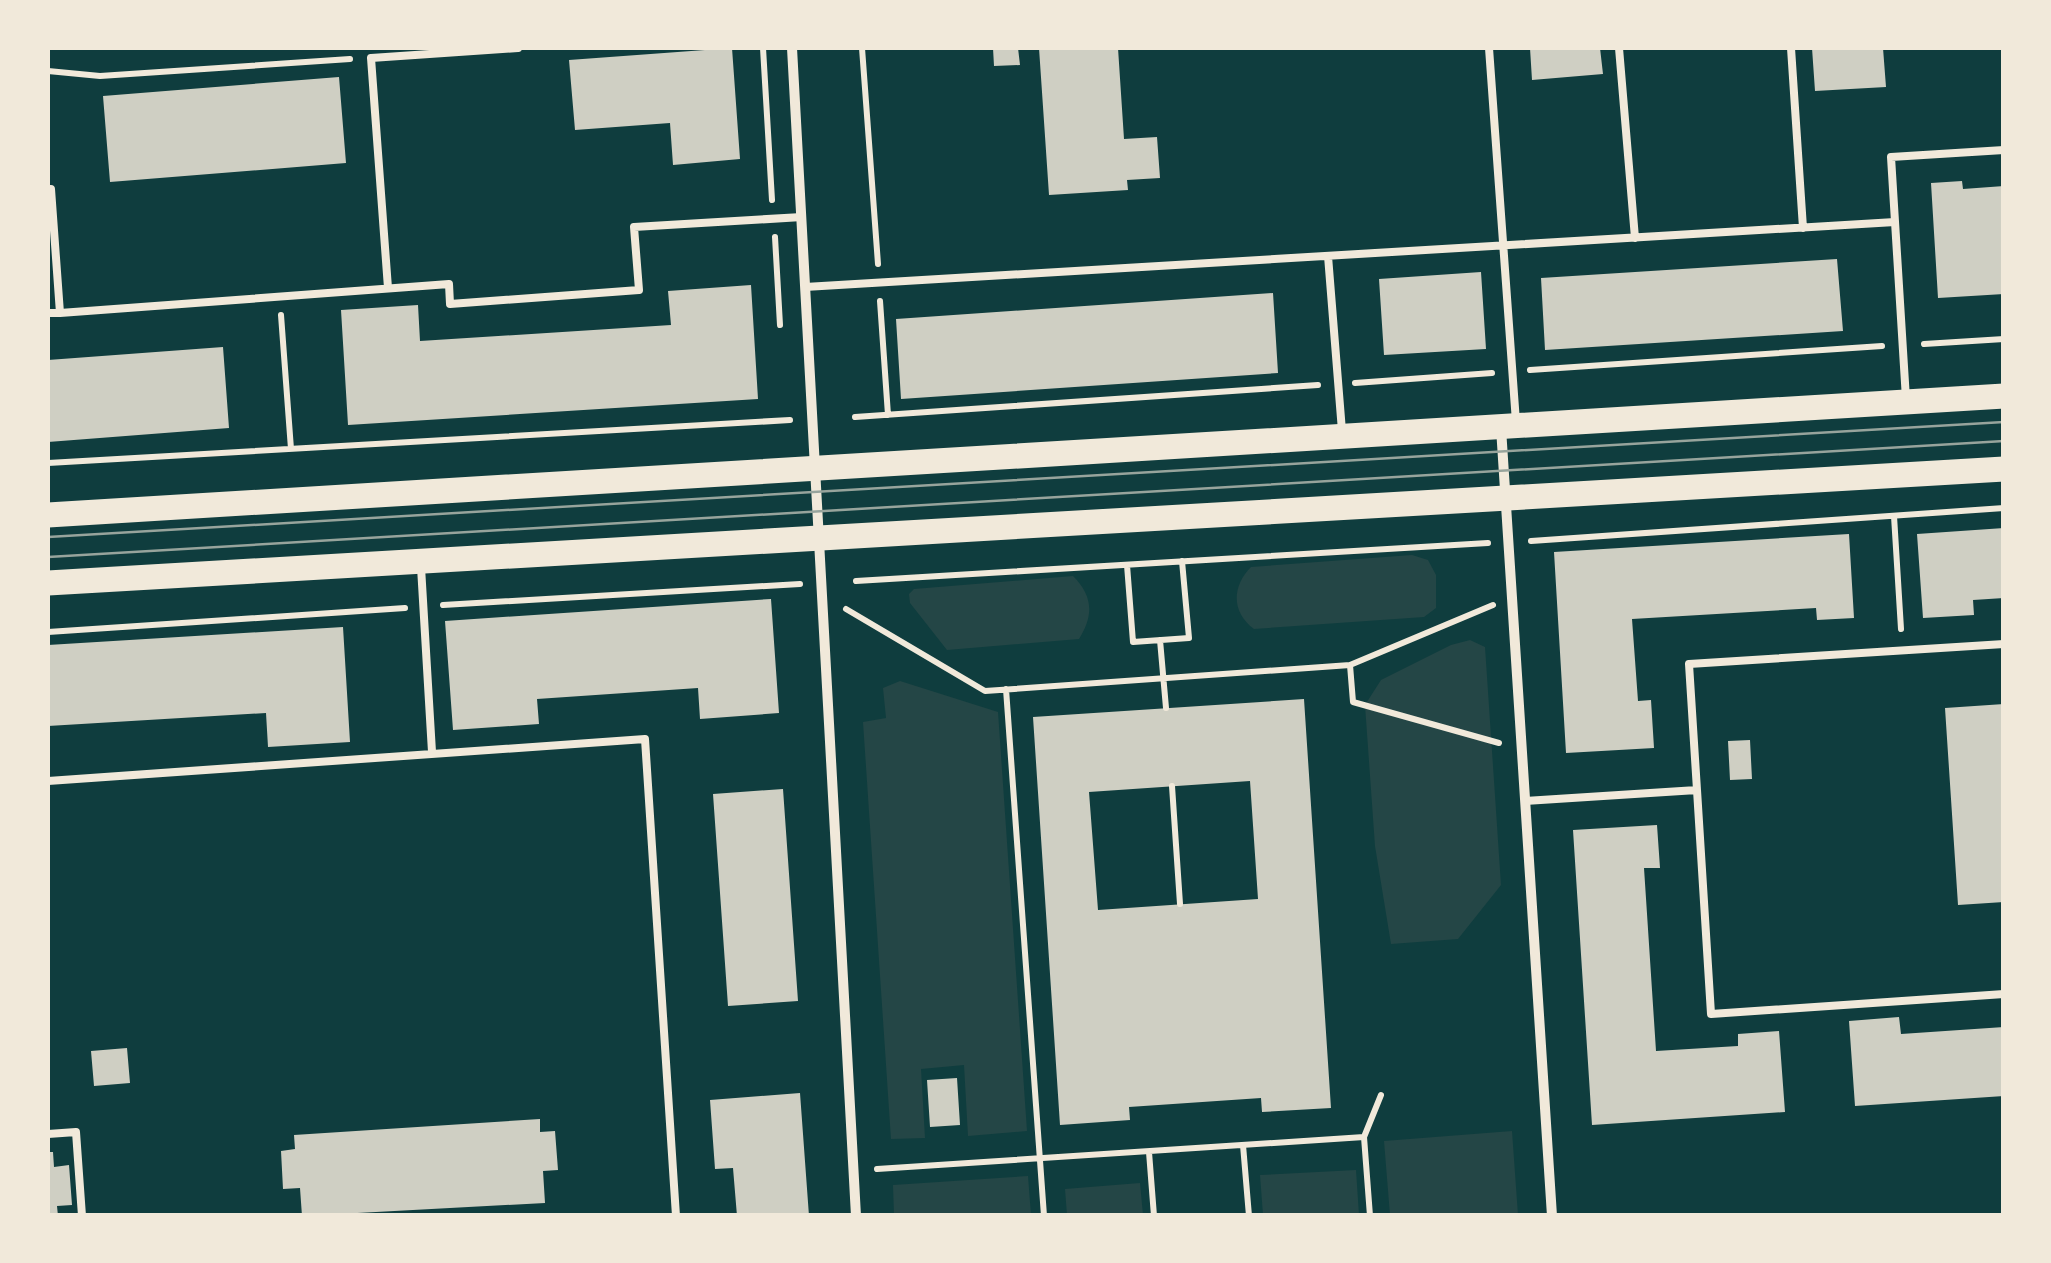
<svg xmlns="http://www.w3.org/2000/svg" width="2051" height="1263" viewBox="0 0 2051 1263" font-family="Inter,sans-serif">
	<rect width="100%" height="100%" fill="#0f3d3e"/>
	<!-- green -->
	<path fill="#244646" d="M1412,555L1428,560L1436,575V608L1424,617L1254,629C1231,612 1232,586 1251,567Z
		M1073,576C1093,596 1094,615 1079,639L947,650L910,603L909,594L914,589Z
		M1470,640L1485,647L1501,885L1458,939L1391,944L1375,846L1365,705L1381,680L1451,645Z
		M900,681L998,712L1027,1131L968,1136L964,1065L921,1069L925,1138L891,1139L863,722L886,718L883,688Z
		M1512,1131L1518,1215H1390L1384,1141Z
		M1356,1170L1359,1215H1263L1260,1175Z
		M1028,1176L1031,1215H894L893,1185Z
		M1140,1183L1143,1215H1067L1065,1189Z"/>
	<!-- building -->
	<path fill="#cfcfc3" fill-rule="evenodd" d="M732,48L740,159L673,165L670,123L575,130L569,60Z
		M993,48H1018L1020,65L994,66Z
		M1039,48H1118L1124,139L1157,137L1160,178L1127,180L1128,190L1049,195Z
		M1530,48H1600L1603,74L1532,80Z
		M1812,48H1883L1886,87L1815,91Z
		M339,77L346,163L110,182L103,96Z
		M1962,181L1963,189L2004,186V294L1938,298L1931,183Z
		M1837,259L1843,331L1545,350L1541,278Z
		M1481,272L1486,349L1384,355L1379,279Z
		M751,285L758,399L348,425L341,310L418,305L420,341L671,325L668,291Z
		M1273,293L1278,373L901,399L896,319Z
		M223,347L229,428L48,442V360Z
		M2004,528V598L1973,600L1974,615L1923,618L1917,534Z
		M1849,534L1854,618L1817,620L1816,608L1632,619L1638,701L1651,700L1654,748L1566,753L1554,552Z
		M771,599L779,713L700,719L698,688L537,699L539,724L453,730L445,621Z
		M343,627L350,742L268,747L266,713L48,726V645Z
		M1304,699L1331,1108L1262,1112L1261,1098L1129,1107L1130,1120L1060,1125L1033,717ZM1250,781L1258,899L1098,910L1089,792Z
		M2004,704V902L1958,905L1945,708Z
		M1750,740L1752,779L1730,780L1728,741Z
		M783,789L798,1001L728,1006L713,794Z
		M1657,825L1660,868H1644L1656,1051L1738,1046V1034L1779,1031L1785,1112L1592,1125L1573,830Z
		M1899,1017L1901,1034L2004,1027V1096L1855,1106L1849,1021Z
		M127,1048L130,1083L94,1086L91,1051Z
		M957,1078L960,1125L930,1127L927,1080Z
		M800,1093L809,1216H737L733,1168L715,1169L710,1100Z
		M540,1119V1132L555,1131L558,1170L543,1171L545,1203L302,1216L300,1188L283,1189L281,1151L295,1149L294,1135Z
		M48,1152H53L54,1167L69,1165L72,1205L57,1206L58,1216H48Z"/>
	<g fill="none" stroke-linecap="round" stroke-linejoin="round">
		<!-- path -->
		<path stroke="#f1e9da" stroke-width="6" d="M763,48L772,200
			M862,48L878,264
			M48,71L100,76L350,59
			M775,237L780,325
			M880,301L888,415
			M281,315L291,449
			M1924,344L2004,339
			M1530,370L1882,346
			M1355,383L1492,373
			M855,417L1318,385
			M48,463L790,420
			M1894,516L1901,629
			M1531,541L2004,508
			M1127,565L1133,642L1189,638L1182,561
			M856,581L1488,543
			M443,605L800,584
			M846,609L985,691L1350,665L1493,605
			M48,632L405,608
			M1160,640L1166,708
			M1350,665L1353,702L1499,743
			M1006,689L1044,1216
			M1172,786L1180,904
			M1243,1145L1249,1216
			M1149,1152L1154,1216
			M877,1169L1364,1137
			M1370,1216L1364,1137L1381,1095"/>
		<!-- service -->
		<path stroke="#f1e9da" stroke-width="8" d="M1489,48L1516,422
			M1619,48L1635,238
			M1791,48L1803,228
			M48,189H51L60,313H48
			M1328,256L1342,431
			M805,287L1895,222
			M388,288L371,58L518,48
			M60,313L449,284L450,304L639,290L634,227L802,217
			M1906,399L1891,157L2004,150
			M421,567L432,752
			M48,781L645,739L676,1216
			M1697,790L1711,1014L2004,994
			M1525,801L1697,790L1689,664L2004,644
			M48,1134L76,1132L82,1216"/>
		<!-- minor -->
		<path stroke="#f1e9da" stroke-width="10" d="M792,48L856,1216
			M1501,428L1552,1216"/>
		<!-- primary -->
		<path stroke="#f1e9da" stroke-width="25" d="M48,515L2004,396
			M48,583L2004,469"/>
		<!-- tram -->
		<path stroke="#97a49c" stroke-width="2.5" d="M48,537L2004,422
			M48,557L2004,441"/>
	</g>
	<!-- border -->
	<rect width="2051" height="1263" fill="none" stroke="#f1e9da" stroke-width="100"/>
</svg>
